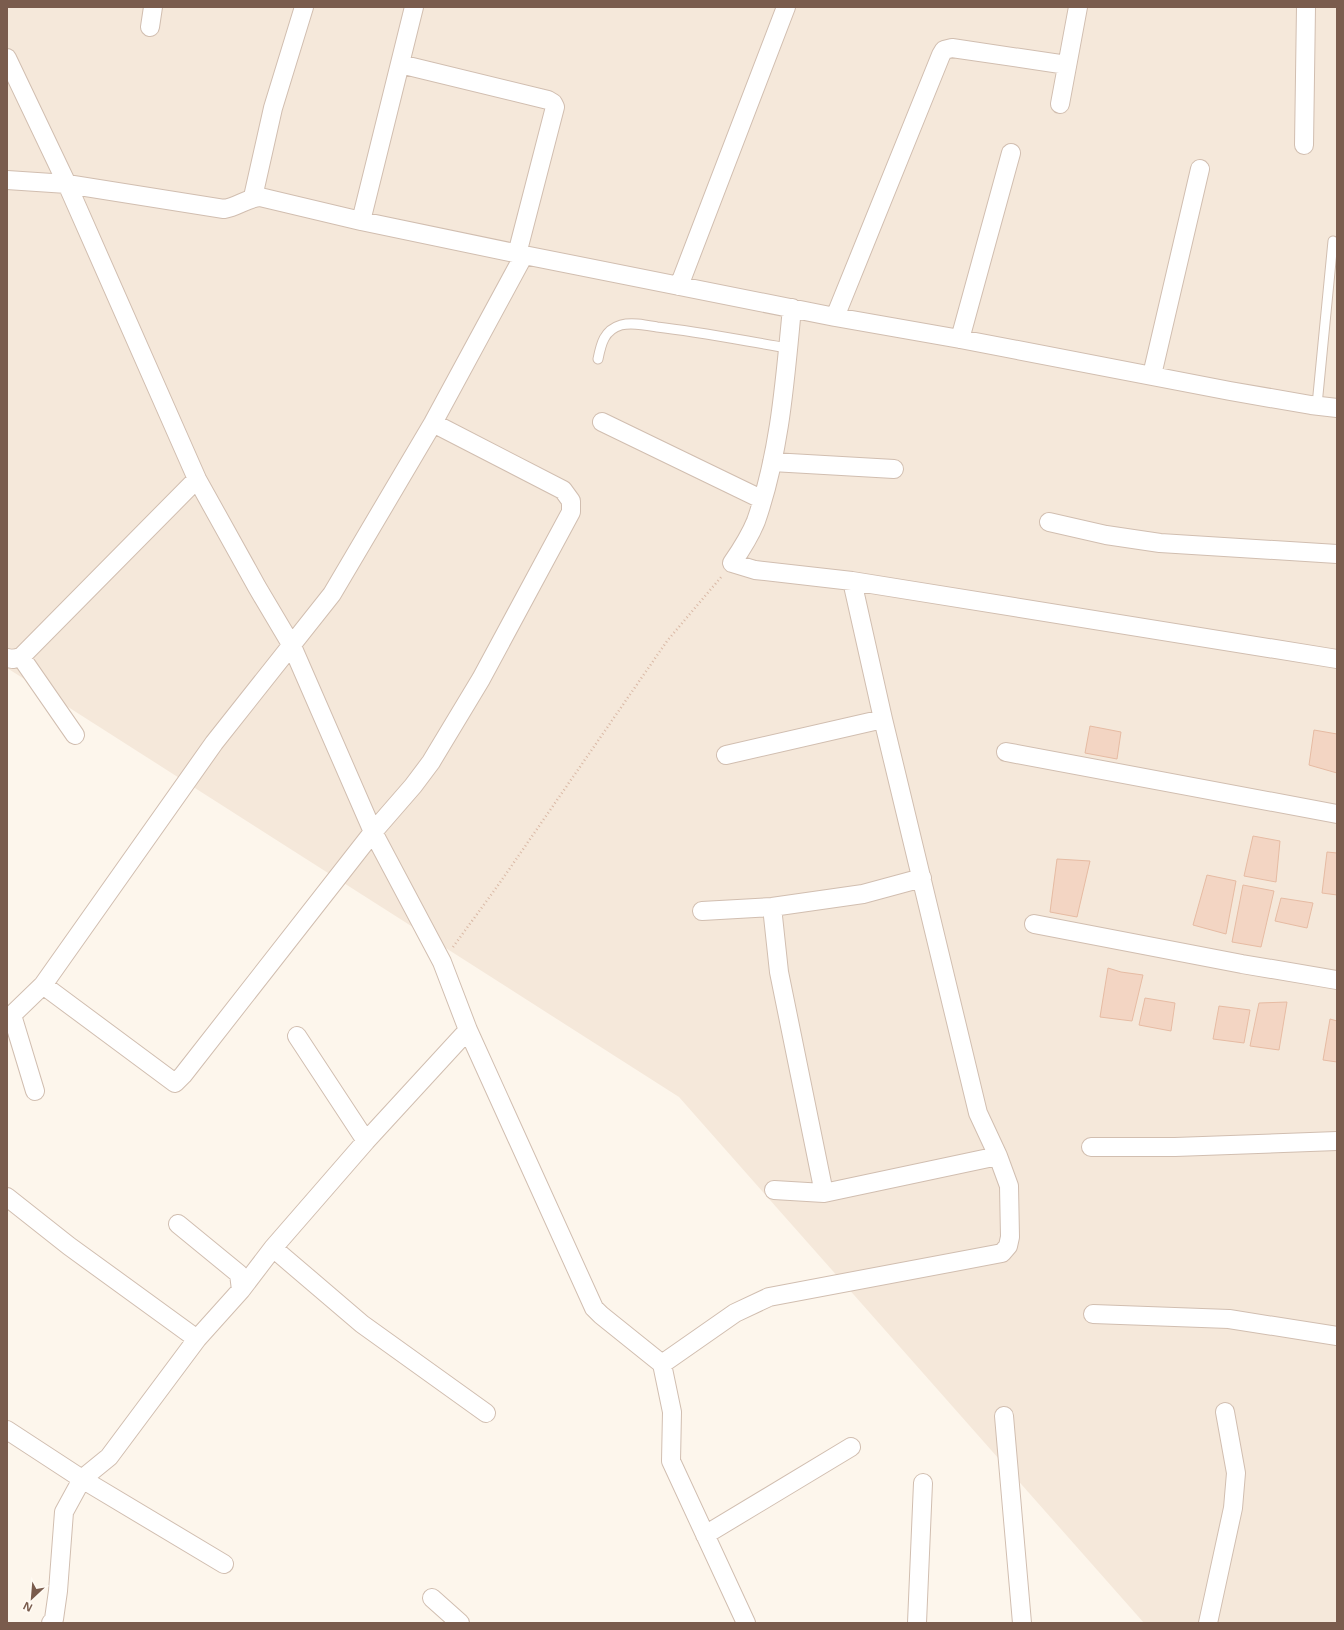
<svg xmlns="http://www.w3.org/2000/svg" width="1344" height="1630" viewBox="0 0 1344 1630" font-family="'Open Sans',sans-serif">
	<rect width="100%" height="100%" fill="#fdf6ec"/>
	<!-- residential -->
	<path fill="#f5e8da" d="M7,7H1337V1623H1144L679,1097L7,668Z"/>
	<!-- building -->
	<path fill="#f3d5c3" stroke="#e6bba3" d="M1090,726L1121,732L1117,759L1085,753Z
		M1314,730L1337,734V773L1309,765Z
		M1253,836L1280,841L1276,882L1244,876Z
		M1327,852L1337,853V895L1322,893Z
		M1057,859L1090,861L1077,917L1050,912Z
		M1207,875L1236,881L1226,934L1193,925Z
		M1243,885L1274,891L1261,947L1232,942Z
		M1281,898L1313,903L1307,928L1275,921Z
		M1108,968L1121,972L1143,975L1132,1021L1100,1017Z
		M1145,998L1175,1003L1171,1031L1139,1025Z
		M1287,1002L1279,1050L1250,1046L1259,1003Z
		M1219,1006L1250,1010L1244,1043L1213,1039Z
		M1330,1019L1337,1021V1062L1323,1060Z"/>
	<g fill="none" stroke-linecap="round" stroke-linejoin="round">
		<!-- lane casing -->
		<g stroke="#d1beb0" stroke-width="11">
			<path id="lane" d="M598,359C601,344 604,330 621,325C632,322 646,325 657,327C701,332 745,341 788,348
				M1317,405L1333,241"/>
		</g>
		<!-- street casing -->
		<g stroke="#d1beb0" stroke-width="20">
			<path id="street" d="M150,27L153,7
				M7,58L67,184L197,479L257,587L292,646L373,832L442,962L468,1030L594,1308L601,1315L662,1364L672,1412L671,1461L746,1623
				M400,64L548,100L553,103L555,107L517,254
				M1060,104L1078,7
				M1304,145L1306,7
				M7,180L67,184L224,209C237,207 247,198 260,197L361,221L524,255L835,317L960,339L1230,391L1311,405L1337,408
				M253,197L273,108L304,7
				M361,221L414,7
				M679,286L786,7
				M792,308C785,380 780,452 756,521C750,536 741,550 732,563L755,570L852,581L1337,659
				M835,317L941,55L944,50L952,48L1067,65
				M960,339L1011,153
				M1152,375L1200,169
				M602,422L761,499
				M772,462L894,469
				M1049,522L1106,535L1160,543L1337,554
				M21,657L75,735
				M7,658L13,659L21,657L197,479
				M1006,752L1337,814
				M726,755L883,719
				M772,907L779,972L824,1193
				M702,911L772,907L863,894L922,878
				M1034,924L1242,964L1337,980
				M43,985L175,1083L183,1075L373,832L413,786L431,762L481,679L571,512V501L563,490L433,423
				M12,1015L35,1091
				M7,1018L12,1015L43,985L214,743L332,594L433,423L524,255
				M297,1036L366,1141
				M1091,1147H1175L1337,1141
				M774,1190L824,1193L998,1156
				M7,1197L69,1246L197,1339
				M178,1224L239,1274L241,1290
				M273,1248L362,1324L486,1413
				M1093,1314L1229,1319L1337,1336
				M662,1364L735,1313L769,1297L1002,1253L1008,1246L1010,1237L1009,1186L998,1156L978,1113L883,719L852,581
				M1004,1416L1022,1623
				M7,1430L82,1479L224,1564
				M705,1535L851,1447
				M432,1598L460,1623
				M51,1623L54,1619L58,1591L64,1512L82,1479L109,1457L197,1339L241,1290L273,1248L366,1141L468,1030
				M917,1623L923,1483
				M1208,1623L1233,1508L1236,1473L1225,1412"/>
		</g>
		<!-- path -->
		<path stroke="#d9b8a5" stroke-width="2.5" stroke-dasharray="1 3" stroke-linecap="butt" d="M453,947L499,884L667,641L722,576"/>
		<!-- lane -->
		<use href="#lane" stroke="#fff" stroke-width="9"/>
		<!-- street -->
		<use href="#street" stroke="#fff" stroke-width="18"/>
	</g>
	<!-- border -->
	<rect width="1344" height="1630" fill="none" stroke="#7a5c4d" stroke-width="16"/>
	<!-- north arrow -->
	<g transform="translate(32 1598) rotate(206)" stroke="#fffaf3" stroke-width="3" paint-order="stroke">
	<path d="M0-3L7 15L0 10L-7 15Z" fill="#7a5c4d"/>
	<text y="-6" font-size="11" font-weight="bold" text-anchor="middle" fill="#7a5c4d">N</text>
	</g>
</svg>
